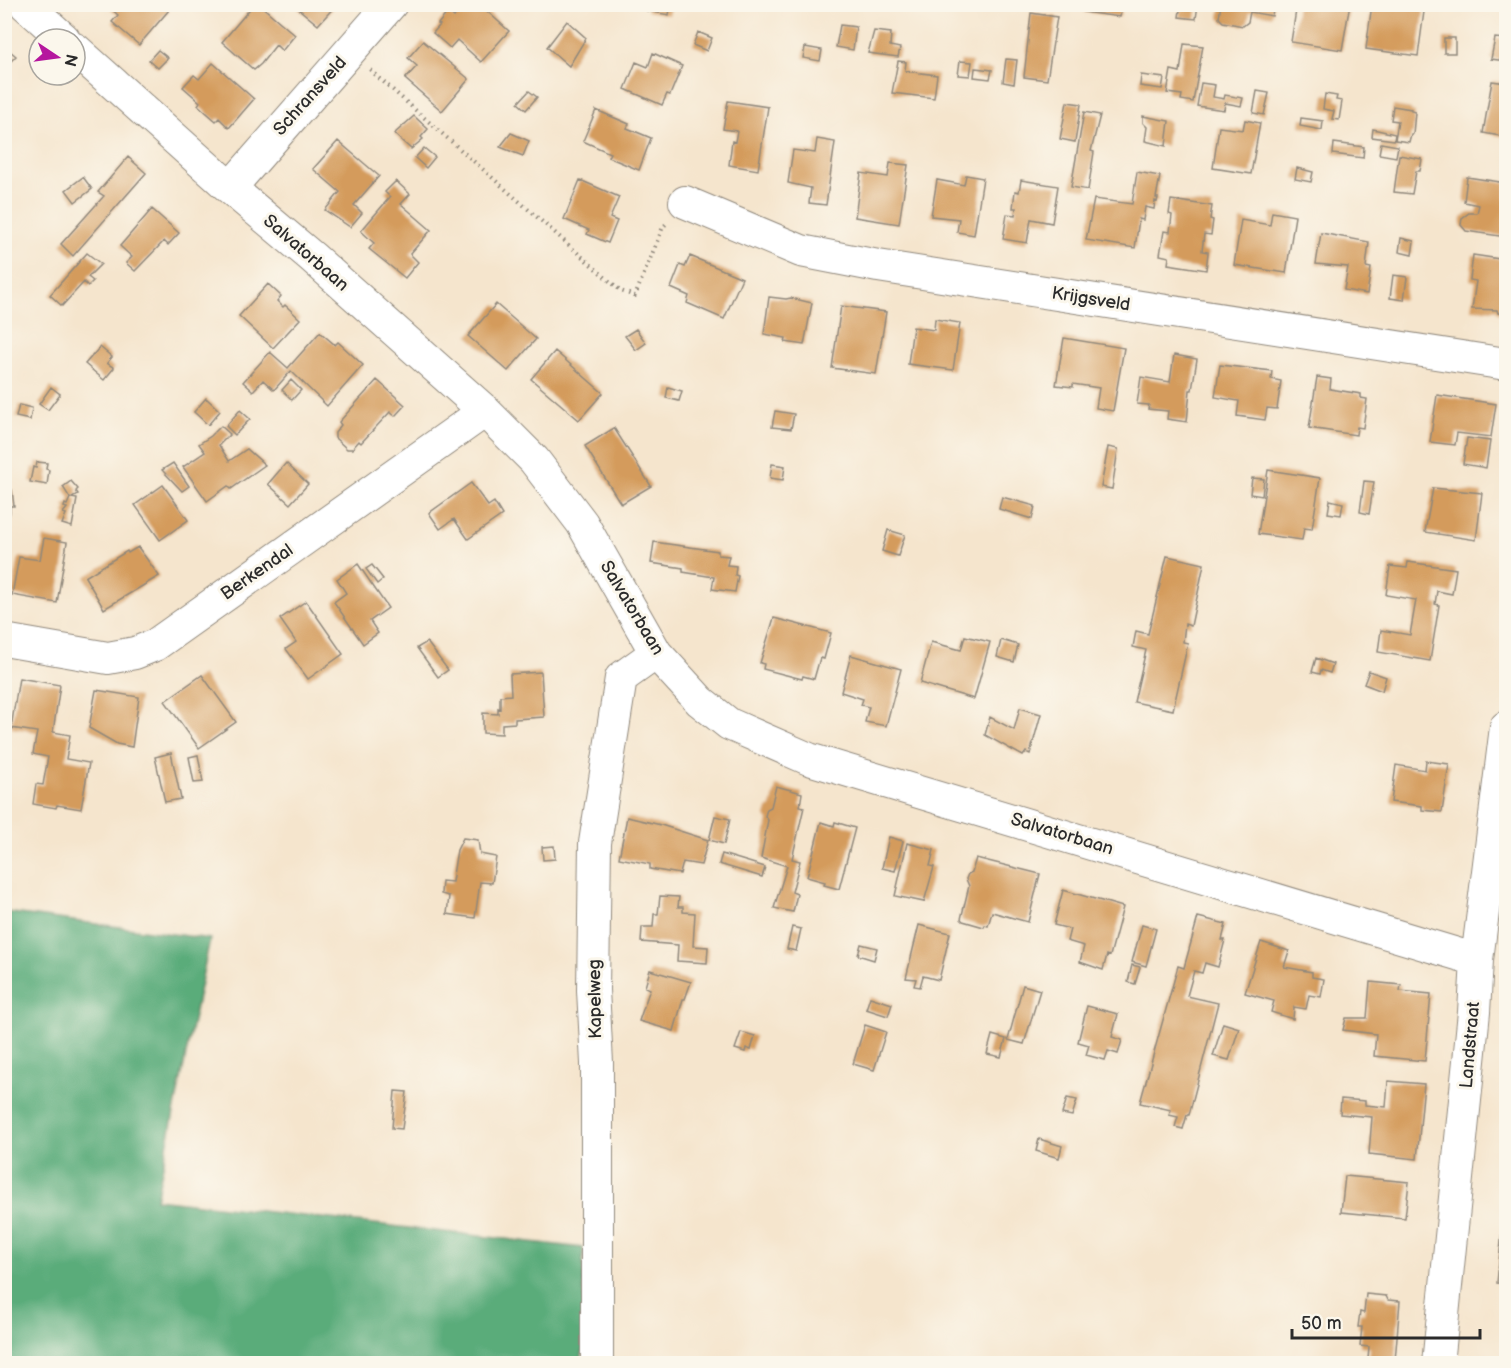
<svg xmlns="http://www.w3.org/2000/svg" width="1511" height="1368" viewBox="0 0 1511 1368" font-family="'Balsamiq Sans',sans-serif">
	<rect width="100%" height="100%" fill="#fbf7ec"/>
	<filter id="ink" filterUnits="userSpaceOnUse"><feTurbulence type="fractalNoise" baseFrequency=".0167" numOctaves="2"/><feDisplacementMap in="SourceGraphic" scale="12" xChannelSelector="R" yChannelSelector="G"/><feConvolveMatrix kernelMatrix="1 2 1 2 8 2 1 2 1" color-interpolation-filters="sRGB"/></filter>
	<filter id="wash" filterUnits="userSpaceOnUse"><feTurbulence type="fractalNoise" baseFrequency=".008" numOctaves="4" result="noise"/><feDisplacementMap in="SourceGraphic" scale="24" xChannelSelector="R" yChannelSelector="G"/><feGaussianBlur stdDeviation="1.35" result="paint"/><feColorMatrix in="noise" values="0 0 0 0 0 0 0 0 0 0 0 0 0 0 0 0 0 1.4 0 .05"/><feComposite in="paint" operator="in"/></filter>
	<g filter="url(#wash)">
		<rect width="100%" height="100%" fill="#f5e5cd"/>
		<!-- forest -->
		<path fill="#5aac7a" stroke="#426c52" stroke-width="1.5" d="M5,912L210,939L156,1199L583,1248L584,1348L580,1363L5,1364Z"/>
		<g id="blocks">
			<!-- building -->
			<path fill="#d49b5c" d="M106,4H162L169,10L139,45L112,22L118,15Z
				M254,4H259L295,35L282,51L276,45L261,64L254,70L222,42Z
				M465,4H479L509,31L481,62L457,40L450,48L433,33L440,25L438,24L448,12L454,17Z
				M648,4H671L669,15L647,11Z
				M1085,4H1122L1120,17L1084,12Z
				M1181,4H1198L1196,19L1179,17Z
				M1221,4H1274L1272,16L1250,12L1248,22L1243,26L1223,22L1219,18Z
				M1297,4H1350L1342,50L1291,42Z
				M1372,4L1410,6V4H1425L1418,56L1366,49Z
				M294,5H336L318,25Z
				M1031,13L1057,17L1047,80L1024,77Z
				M567,21L586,38L569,66L547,47Z
				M840,25L856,27L853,50L836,47Z
				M874,31L891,33L890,46L900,48L898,57L868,53Z
				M698,32L712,38L707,51L693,45Z
				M1505,35L1506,61L1491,59L1495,38L1505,39Z
				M1444,38H1455V53H1444Z
				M423,41L469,79L442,111L405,79L417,66L408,58Z
				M1184,44L1203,46L1193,102L1181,100L1182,95L1167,93L1171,70L1180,72Z
				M4,46L16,56L4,68Z
				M805,47L822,50L820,61L803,58Z
				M158,50L168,58L158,68L149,60Z
				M653,53L682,66L670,95L667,94L662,105L625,89L636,62L648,67Z
				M1006,59L1017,60L1014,84L1003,82Z
				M898,61L906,62L905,71L937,75L934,98L892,93Z
				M960,61L972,62L970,76L958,75Z
				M213,63L254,99L229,128L219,118L216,121L198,105L200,102L183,87L194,75L199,79Z
				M975,68L992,70L990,79L974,77Z
				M1141,75L1164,78L1162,89L1140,86Z
				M1492,81L1506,83V137L1483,133Z
				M1201,83L1215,85L1213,97L1224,99L1225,95L1243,98L1241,106L1225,103L1224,110L1197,106Z
				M529,91L537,97L526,110L518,103Z
				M1257,91L1269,93L1264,115L1253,113Z
				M1325,94L1337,96L1336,100L1342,101L1339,120L1332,119L1334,111L1323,109Z
				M728,101L768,107L758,170L729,165L732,141L735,142L737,131L723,129Z
				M1067,102L1081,104L1075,142L1060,139Z
				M1393,106L1411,109V111L1415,112L1413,134H1411L1409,142L1395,140L1398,121L1391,120Z
				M596,110L629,124L627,128L651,138L639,170L608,157L610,153L583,141Z
				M1084,112L1100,115L1091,151L1094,152L1088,190L1071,187Z
				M414,116L428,129L421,137L423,139L411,149L394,134Z
				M1143,116L1169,121L1166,146L1145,141L1147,127L1143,123Z
				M1301,118L1323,121L1322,130L1300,126Z
				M1245,120L1260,123L1251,174L1213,168L1219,127L1243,130Z
				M1373,129L1395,134L1394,140L1372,137Z
				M511,133L529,141L523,156L500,147Z
				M817,139L835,142L826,205L809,203L811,188L788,183L793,150L815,153Z
				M338,141L379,176L354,205L362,213L350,227L325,210L340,192L313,169Z
				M1334,143L1364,147L1363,158L1333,154Z
				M1381,143L1398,146L1396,157L1379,154Z
				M424,148L435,157L426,168L415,158Z
				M1399,155L1422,159L1420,171H1416L1412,194L1394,192Z
				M128,157L146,173L73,256L61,244L104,196L98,192Z
				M890,163L908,165L899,224L855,217L861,173L888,177Z
				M1297,168L1313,172L1311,182L1295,179Z
				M1137,172L1160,176L1156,198H1158L1157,202L1155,201L1154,209L1145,207L1143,220L1139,219L1135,248L1086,240L1094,199L1132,204Z
				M966,175L983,178L974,235L957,232L959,219L931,216L937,180L964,185Z
				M83,177L92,189L75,202L66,190Z
				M1467,177L1506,183V237L1466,231L1461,225L1462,218L1469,213H1477L1479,205L1464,202Z
				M580,180L619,197L610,218L617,221L608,243L587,234L589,230L564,219Z
				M1021,180L1058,186L1052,223L1031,219L1027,243L1003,239L1007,214L1015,215L1016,208H1013L1015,191L1019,192Z
				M396,181L410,194L401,204L431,230L410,254L418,262L405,278L369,249L374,243L361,231L390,197L385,192Z
				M1171,200L1212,206L1210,219L1213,220L1211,235L1204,234L1202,251L1208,252L1206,270L1168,264L1169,257L1160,255L1164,231L1170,232L1172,215L1169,214Z
				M152,209L179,233L168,245L164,241L135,271L126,263L132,257L120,246Z
				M1272,212L1295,216L1286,273L1234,265L1241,220L1270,225Z
				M1321,233L1369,242L1366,267L1371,268L1367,294L1344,290L1348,267L1316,264Z
				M1401,238L1414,241L1412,255L1399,252Z
				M87,253L101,264L88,277L93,281L88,286L84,282L62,306L50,295Z
				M1473,255L1506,260V314L1498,313L1497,310L1472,309L1476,281L1470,280Z
				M690,256L742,278L724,319L687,303L689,296L671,288L680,265L685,267Z
				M1393,275L1407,277L1404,300L1390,298Z
				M268,284L281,296L277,301L283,307L285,305L300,319L273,348L239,316Z
				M769,297L786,299L791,298L812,303L804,345L785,342L786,338L764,334Z
				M496,304L536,339L508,371L468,336Z
				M841,306L886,312L876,374L832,368Z
				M935,319L960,323L953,370L908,364L913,327L934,330Z
				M636,329L646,343L636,350L625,336Z
				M320,332L335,345L338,342L363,365L327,406L291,371L274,390L263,380L253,391L243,382L270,352L288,368Z
				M1064,338L1124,348L1113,411L1096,408L1099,388L1073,384V387L1056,385Z
				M100,347L112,357L107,363L114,368L104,380L85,364Z
				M555,351L603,393L579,420L531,379Z
				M1174,355L1197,359L1192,390H1190L1187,422L1167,419L1168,411L1148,409L1149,405L1137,404L1141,377L1170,382Z
				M1220,365L1272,371L1271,379L1281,381L1277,409L1267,408L1265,420L1237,416L1239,401L1215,397Z
				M1317,377L1331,379L1330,389L1361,394V398L1367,399L1363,428L1357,427L1356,435L1309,428Z
				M291,380L301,390L292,400L282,390Z
				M377,380L405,405L395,416L390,412L361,443L359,441L352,449H347L335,438V433L341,425L339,422Z
				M51,387L60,394L48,410L39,404Z
				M668,387L682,391L679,401L666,398Z
				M1437,395L1496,404L1491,437L1457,433L1455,445L1430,442Z
				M206,398L220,411L208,425L194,412Z
				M19,405L32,408L30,420L16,417Z
				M240,410L250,419L235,435L226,426Z
				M775,411L794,414L791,429L772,427Z
				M221,426L230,434L219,445L229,461L247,449L265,465L231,489L228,486L207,501L183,467L205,452L199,444L211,436Z
				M614,428L651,486L621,504L585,446Z
				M1467,438L1490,441L1486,468L1463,464Z
				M1108,447L1118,449L1112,489L1101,487Z
				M37,462L47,463L46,469L49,470L47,485L30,482L33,467L36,468Z
				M173,463L189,486L182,491L162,470Z
				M286,463L308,484L290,504L268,484Z
				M772,464L785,466L783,480L770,478Z
				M1268,470L1320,478L1312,529L1304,528L1302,540L1258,534Z
				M1252,478L1264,479L1262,496L1250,494Z
				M71,481L78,489L76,491L78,494L72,498L77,499L72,527L62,524L66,514L63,513L67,508L64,507L65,504L67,505L70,498L63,487Z
				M1364,481L1374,482L1369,514L1360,512Z
				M471,483L488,506L494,502L502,515L468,539L454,519L440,529L429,513Z
				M163,485L188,520L160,540L135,505Z
				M4,486H7L8,490H12L14,506H10V512L6,530Z
				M1433,488L1482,493L1476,540L1425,532Z
				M1002,497L1035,506L1032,519L999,509Z
				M1330,500L1343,503L1341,515L1328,513Z
				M888,530L905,535L898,556L882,551Z
				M44,538L67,542L57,603L12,595L19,557L40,560Z
				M654,542L718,551V555L729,556L727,565L736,566L735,575L738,576L735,592L712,589L714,577L683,572V568L651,563Z
				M138,547L159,576L104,609L85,577L127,551L128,553Z
				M1167,556L1204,564L1191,626L1185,624L1183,642L1188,643L1173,710L1134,702L1146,650L1133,647L1136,631L1148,634Z
				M1408,562L1456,569L1452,594L1437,591L1435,604L1439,605L1430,661L1378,652L1381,630L1410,635L1416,600L1386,595L1390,566L1407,568Z
				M358,564L388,608L370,621L378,633L363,644L334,602L346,593L337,579Z
				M372,565L383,579L377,584L366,569Z
				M306,601L343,654L308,679L286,649L296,642L280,619Z
				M774,618L831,633L824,659L820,658L814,679L803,676L802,679L763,669L764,664L760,663Z
				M965,636L990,642L974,699L920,683L931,642L961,650Z
				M1001,640L1018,645L1014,662L997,657Z
				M427,642L448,670L438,677L417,648Z
				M851,655L901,669L886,726L865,722L869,707L861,705L863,699L841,692Z
				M1316,658L1333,664L1330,673L1321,670L1320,674L1312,672Z
				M1369,671L1386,677L1382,691L1364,684Z
				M541,672L544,717L515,719V723L502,724V734L483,733V713L498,714V708L500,709V696L511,695L510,674Z
				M202,675L236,722L199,748L165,701Z
				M19,678L60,685L53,732L70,735L66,759L89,763L81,809L57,805L56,808L33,804L36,784L43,785L48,757L33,754L37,732L11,728Z
				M96,690L139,697L132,747L117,744L89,728Z
				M1020,708L1041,714L1030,754L1026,752L1023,756L985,735L990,717L1014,730Z
				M171,753L181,799L165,802L155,757Z
				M198,755L203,782L194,783L189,757Z
				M1426,761L1449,764L1442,812L1422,810V806L1391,802L1396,765L1425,770Z
				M776,786L802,793L800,806L804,807L792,859L800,861L792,892L797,894L793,912L774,908L787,866L761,858L768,820L765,816L767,809L771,807Z
				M715,816L730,819L724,844L709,840Z
				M627,817L661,825L708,840L701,865L683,862L680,874L650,869V864L619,858Z
				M821,822L834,826L835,822L855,828L839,889L824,885L825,882L807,877Z
				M889,837L903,841L895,871L882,868Z
				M463,838L478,840L480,854L496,857L492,883L480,882L475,918L447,914L449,896L441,894L442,881L452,882L457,850Z
				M907,843L934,850L930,866L934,867L924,902L895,896Z
				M554,846L555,859L543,860L542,847Z
				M722,854L765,867L762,877L719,864Z
				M976,858L1040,874L1028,922L992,912L988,926L985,925L984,927L963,921L961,919L969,886L966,879L968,874L972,872Z
				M1063,890L1123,907L1110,956L1107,955L1103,970L1080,962L1084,946L1067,941L1070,929L1054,925Z
				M660,896L679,897L678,907H683V912L695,913L693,946L708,947L707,963L677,961L678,945L641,942L642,927H653L654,914H658Z
				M1198,917L1226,924L1222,940H1225L1218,967L1205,963L1202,973L1194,971L1187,996L1218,1003L1189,1115H1187L1183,1129L1175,1127L1178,1117L1169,1115L1171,1110L1140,1103L1178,966L1184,968Z
				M919,925L950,933L939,980L923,976L920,987L914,986L916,979L906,978Z
				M1142,925L1156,929L1146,966L1132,962Z
				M792,927L801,929L796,951L787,949Z
				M1261,942L1289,951L1284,967L1312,972V977L1324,979L1321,997L1309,995L1306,1009L1294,1007L1293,1019L1271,1012L1274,1001L1245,993Z
				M861,944L877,948L874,960L858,955Z
				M1132,965L1140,967L1135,984L1128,982Z
				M650,970L691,982L685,999H683L674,1031L639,1021L650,989L645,987Z
				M1370,982L1401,985L1400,991L1431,994L1425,1061L1374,1056L1376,1034L1343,1030L1346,1018H1367Z
				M1023,985L1040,990L1024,1044L1008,1040Z
				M870,997L892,1004L888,1016L866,1009Z
				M1087,1006L1118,1014L1112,1037L1122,1040L1118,1054L1108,1051L1105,1060L1086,1055L1089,1045L1078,1042Z
				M1223,1023L1239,1028L1229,1060L1213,1056Z
				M865,1025L886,1032L874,1070L853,1064Z
				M741,1032L755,1036L751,1050L746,1048L745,1052L735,1049Z
				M992,1035L1006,1039L1001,1057L987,1054Z
				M1388,1081L1424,1084L1417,1159L1369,1154L1372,1117L1340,1114L1341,1099L1365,1101V1105L1386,1107Z
				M395,1091L407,1092L402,1129L392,1128Z
				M1067,1098L1077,1100L1072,1116L1062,1114Z
				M1039,1139L1062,1146L1059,1158L1036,1151Z
				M1345,1176L1409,1182L1405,1218L1341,1212Z
				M1502,1231L1506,1232V1284L1497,1283Z
				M1366,1294L1386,1296L1388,1300L1400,1301L1395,1361L1368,1359L1369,1347L1360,1346L1362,1327H1358L1360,1312L1364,1313Z"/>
		</g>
	</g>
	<g filter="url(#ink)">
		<use href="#blocks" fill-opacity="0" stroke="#90887c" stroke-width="1.5"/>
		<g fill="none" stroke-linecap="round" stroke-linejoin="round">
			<!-- minor casing -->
			<g stroke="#90887c" stroke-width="34">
				<path id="minor" d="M25,4L64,39
					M75,49L230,188L312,257L485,411L534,460L582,523L656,653L700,701L729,724L809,759L1477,960
					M230,188L391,4
					M685,202L801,251L878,266L1506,364
					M4,640L108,658L135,653L155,645L485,411
					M597,1364V1063L593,990L595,843L621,678L656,653
					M1438,1364L1474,1012L1477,960L1506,727"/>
			</g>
			<!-- path -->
			<path stroke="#90887c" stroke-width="4" stroke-dasharray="1.5 4.5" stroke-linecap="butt" d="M370,70L621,291L635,296L663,227L668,222"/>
			<!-- minor -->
			<use href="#minor" stroke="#fff" stroke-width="32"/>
		</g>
	</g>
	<g text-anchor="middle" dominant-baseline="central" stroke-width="6" stroke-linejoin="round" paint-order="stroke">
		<!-- street labels -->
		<g font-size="18" fill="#2b2b2b" stroke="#fbf7ec">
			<text transform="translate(310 96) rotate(-48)">Schransveld</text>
			<text transform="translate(306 253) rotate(41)">Salvatorbaan</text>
			<text transform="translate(1091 299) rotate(9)">Krijgsveld</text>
			<text transform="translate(257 572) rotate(-35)">Berkendal</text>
			<text transform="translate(632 608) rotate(59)">Salvatorbaan</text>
			<text transform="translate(1062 834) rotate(17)">Salvatorbaan</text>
			<text transform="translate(595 999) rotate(-91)">Kapelweg</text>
			<text transform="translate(1470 1045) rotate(-85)">Landstraat</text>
		</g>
	</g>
	<!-- margin -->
	<rect width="1511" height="1368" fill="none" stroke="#fbf7ec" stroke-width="24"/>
	<!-- north arrow -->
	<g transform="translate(57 57) rotate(103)"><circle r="28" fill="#fbf7ec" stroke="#a8a59f" stroke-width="1.5"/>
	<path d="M0-4.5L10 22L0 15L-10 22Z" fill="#b5179e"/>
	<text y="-9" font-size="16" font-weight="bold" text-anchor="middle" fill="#2b2b2b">N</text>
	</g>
	<!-- scale -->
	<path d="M1292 1329v9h188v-9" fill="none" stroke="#2b2b2b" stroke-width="3"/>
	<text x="1301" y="1329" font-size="18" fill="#2b2b2b" stroke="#fbf7ec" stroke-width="4.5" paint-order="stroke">50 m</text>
</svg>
